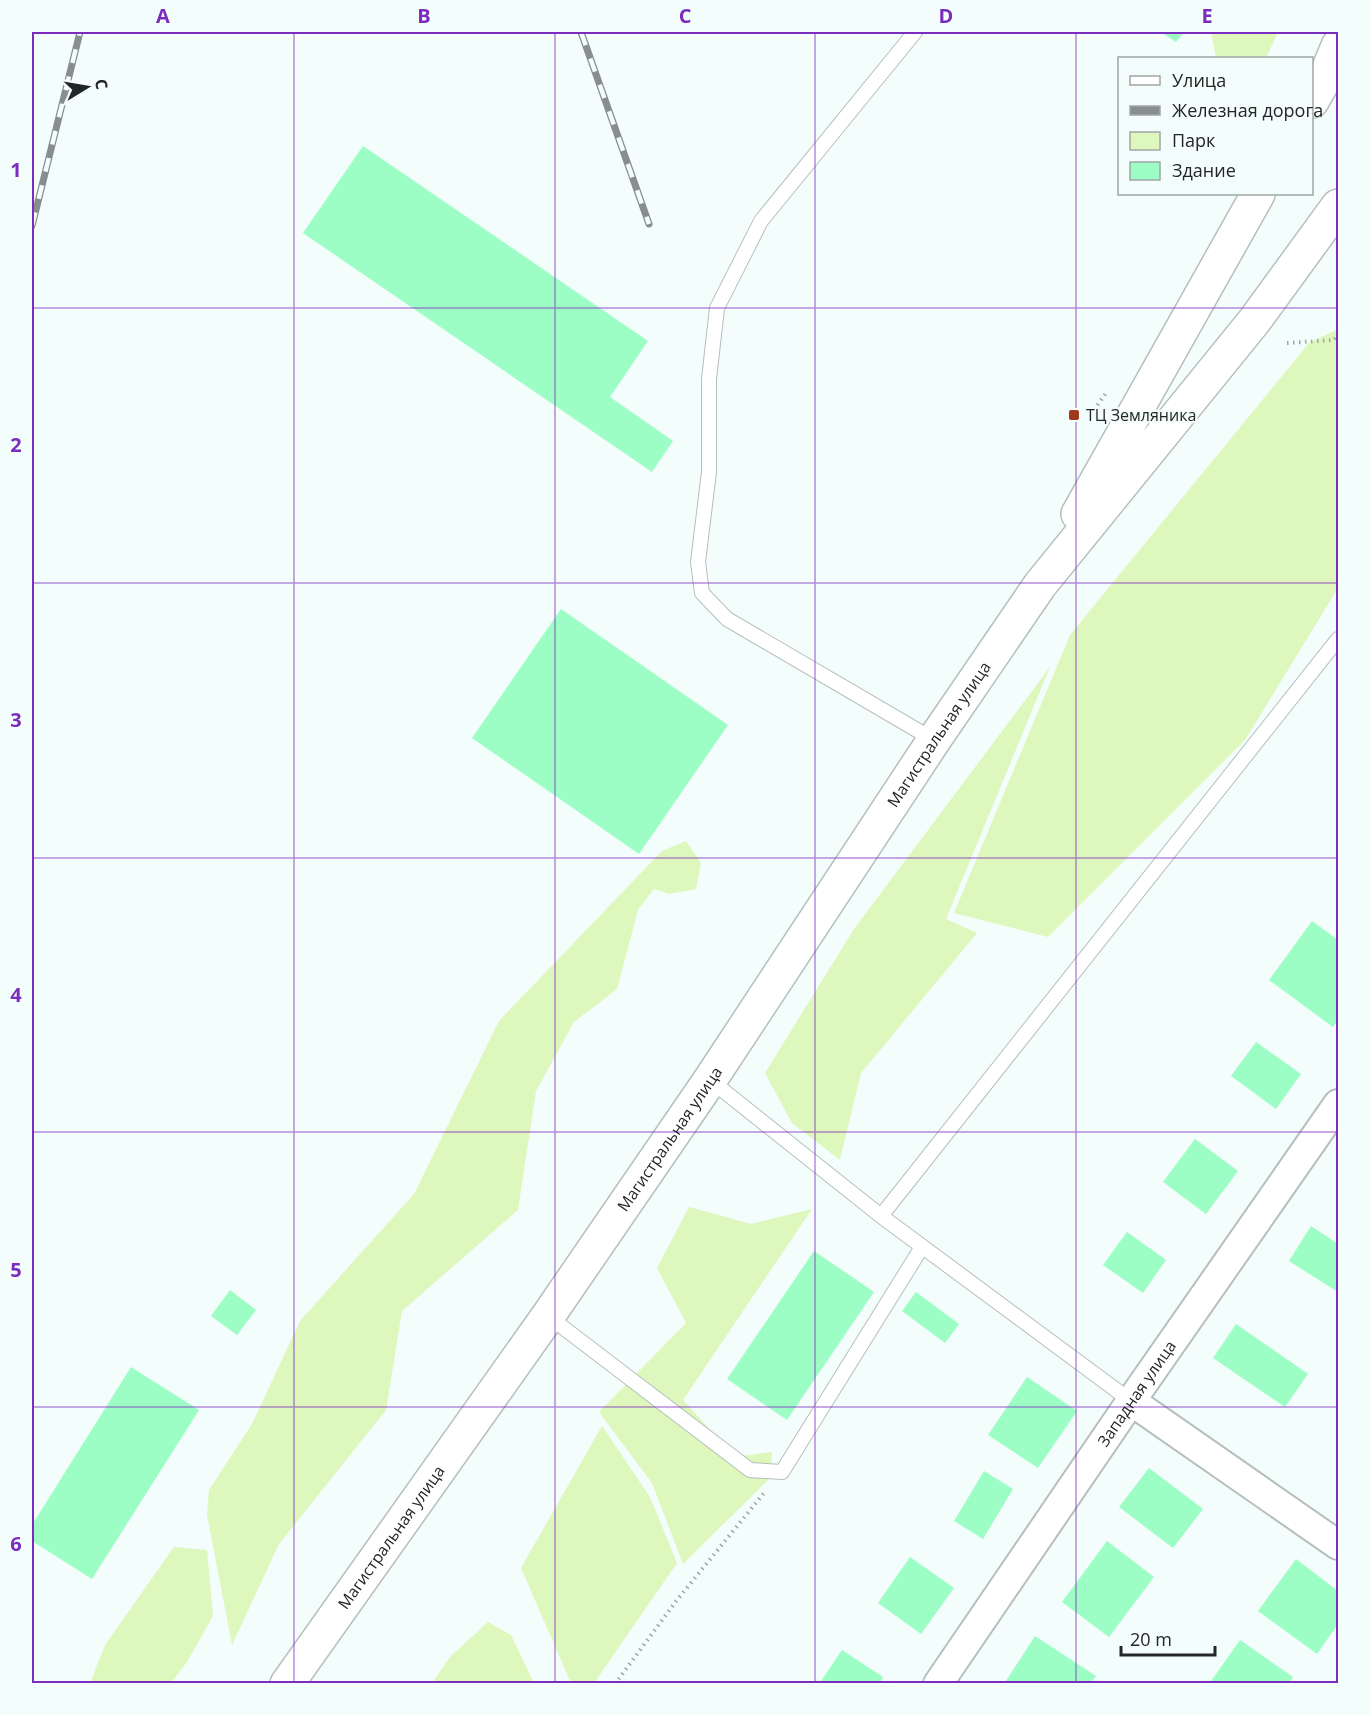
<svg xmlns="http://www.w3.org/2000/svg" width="1370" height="1715" viewBox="0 0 1370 1715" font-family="'Open Sans',sans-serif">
	<rect width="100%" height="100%" fill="#f3fdfb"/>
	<!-- green -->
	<path fill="#ddf7bc" d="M1211,32H1278L1266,58H1216Z
		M1338,329V588L1245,740L1048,937L954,913L1070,635L1309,343Z
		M1050,667L946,919L977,933L861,1073L840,1160L792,1123L765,1073L854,929Z
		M686,841L701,863L696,889L669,894L654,889L638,910L617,989L574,1022L536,1091L518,1210L402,1311L386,1410L279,1544L232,1645L207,1515L209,1490L252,1424L300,1321L414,1194L499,1021L662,851Z
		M689,1207L751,1224L812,1209L683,1400L735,1457L772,1452L771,1477L683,1564L652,1483L599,1412L686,1323L657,1268Z
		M602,1426L650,1497L677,1563L594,1683H571L521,1568Z
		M174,1547L207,1550L213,1616L187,1662L171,1683H90L105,1645Z
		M488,1622L511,1635L534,1683H432L450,1657Z"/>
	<!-- building -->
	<path fill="#9cfdc5" d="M1161,32H1184L1176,42Z
		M363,146L648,341L610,397L673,441L652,472L303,233Z
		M561,609L728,725L639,854L472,738Z
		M1312,921L1338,940V1020L1333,1027L1269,980Z
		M1256,1042L1301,1074L1276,1109L1231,1076Z
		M1195,1139L1238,1171L1206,1214L1163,1182Z
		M1311,1226L1338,1244V1292L1289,1261Z
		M1127,1232L1166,1260L1143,1293L1103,1265Z
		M814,1251L874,1292L787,1420L727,1379Z
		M230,1290L256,1310L237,1335L211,1316Z
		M916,1292L959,1324L945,1343L902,1311Z
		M1236,1324L1308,1374L1285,1407L1213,1358Z
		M131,1367L199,1410L92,1579L32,1541V1525Z
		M1027,1377L1077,1411L1038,1468L988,1435Z
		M1149,1468L1203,1509L1173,1548L1119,1507Z
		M984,1471L1013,1489L983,1539L954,1521Z
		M1107,1541L1154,1577L1109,1637L1062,1602Z
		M910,1557L954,1588L921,1634L878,1603Z
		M1296,1559L1338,1591V1624L1317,1654L1258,1611Z
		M1035,1636L1096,1676L1090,1684H1004Z
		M1240,1640L1293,1677L1289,1684H1209Z
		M842,1650L883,1677L880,1684H819Z"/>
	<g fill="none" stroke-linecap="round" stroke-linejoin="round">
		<!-- lane casing -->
		<g stroke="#b6bfbd" stroke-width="16">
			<path id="lane" d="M915,32L761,221L717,308L709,379V472L698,562L702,593L727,619L934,740
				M710,1080L881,1216L1338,639
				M881,1216L1131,1401
				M548,1316L750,1470L782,1472L922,1247"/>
		</g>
		<!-- street casing -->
		<g stroke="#b6bfbd" stroke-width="32">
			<g id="street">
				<path d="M1131,1401L1338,1545"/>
				<path id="s1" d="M938,1684L1131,1401L1338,1104"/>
			</g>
		</g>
		<!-- secondary casing -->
		<g stroke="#b6bfbd" stroke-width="36">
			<g id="secondary">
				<path d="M1312,101L1324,80L1338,46"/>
				<path d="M1078,514L1258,194"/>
				<path id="s2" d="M287,1684L548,1316L710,1080L934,740L1040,585L1255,320L1338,206"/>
			</g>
		</g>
		<!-- path -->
		<path stroke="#9fa6a5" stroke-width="4" stroke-dasharray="1.5 4.5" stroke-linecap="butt" d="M1287,343L1334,340L1338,335
			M1094,410L1106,393
			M615,1684L677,1600L764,1493"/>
		<!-- lane -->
		<use href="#lane" stroke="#fff" stroke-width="14"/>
		<!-- street -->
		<use href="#street" stroke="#fff" stroke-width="28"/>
		<!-- secondary -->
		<use href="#secondary" stroke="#fff" stroke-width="33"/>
		<!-- rail casing -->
		<g stroke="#888e8d" stroke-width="7">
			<path id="rail" d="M581,32L649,224
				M32,226L80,32"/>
		</g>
		<!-- rail -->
		<use href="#rail" stroke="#f3fdfb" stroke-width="4.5" stroke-dasharray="14" stroke-linecap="butt"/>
	</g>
	<!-- grid -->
	<path fill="none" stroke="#7b2cbf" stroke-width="1.5" stroke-opacity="0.55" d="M294,32V1684M555,32V1684M815,32V1684M1076,32V1684M32,308H1338M32,583H1338M32,858H1338M32,1132H1338M32,1407H1338"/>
	<!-- markers -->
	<rect fill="#a0381b" stroke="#f3fdfb" stroke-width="2" x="1068" y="409" width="12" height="12" rx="3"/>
	<g text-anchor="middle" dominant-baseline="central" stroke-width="4.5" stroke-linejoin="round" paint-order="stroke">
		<!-- poi labels -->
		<g font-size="16" fill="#232626" stroke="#f3fdfb" text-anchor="start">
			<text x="1086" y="415">ТЦ Земляника</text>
		</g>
		<!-- street labels -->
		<g font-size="16" fill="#232626" stroke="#f3fdfb">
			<text stroke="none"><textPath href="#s2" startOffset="1152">Магистральная улица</textPath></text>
			<text stroke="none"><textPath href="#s2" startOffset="666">Магистральная улица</textPath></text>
			<text stroke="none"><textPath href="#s1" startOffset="352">Западная улица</textPath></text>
			<text stroke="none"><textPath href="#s2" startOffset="180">Магистральная улица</textPath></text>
		</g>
	</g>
	<!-- border -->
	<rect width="1370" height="1715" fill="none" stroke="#f3fdfb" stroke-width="66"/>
	<!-- legend -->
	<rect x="1118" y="57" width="195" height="138" fill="#f3fdfb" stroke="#a0a7a6" stroke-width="1.5"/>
	<rect x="1130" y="76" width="30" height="9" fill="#ffffff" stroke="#a0a7a6" stroke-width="1.5"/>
	<text x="1172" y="87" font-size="18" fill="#232626">Улица</text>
	<rect x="1130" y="106" width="30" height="9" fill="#888e8d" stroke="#a0a7a6" stroke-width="1.5"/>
	<text x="1172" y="117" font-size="18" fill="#232626">Железная дорога</text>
	<rect x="1130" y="132" width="30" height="18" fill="#ddf7bc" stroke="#a0a7a6" stroke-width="1.5"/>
	<text x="1172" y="147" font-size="18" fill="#232626">Парк</text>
	<rect x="1130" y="162" width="30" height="18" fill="#9cfdc5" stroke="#a0a7a6" stroke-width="1.5"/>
	<text x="1172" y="177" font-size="18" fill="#232626">Здание</text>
	<!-- north arrow -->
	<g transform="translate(87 87) rotate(79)" stroke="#f3fdfb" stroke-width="4.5" paint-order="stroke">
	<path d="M0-4.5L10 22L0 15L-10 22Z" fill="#232626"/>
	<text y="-9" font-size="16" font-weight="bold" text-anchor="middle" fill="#232626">С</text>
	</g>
	<!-- scale -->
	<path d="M1121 1646v9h94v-9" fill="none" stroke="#232626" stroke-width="3"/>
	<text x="1130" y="1646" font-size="18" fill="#232626" stroke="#f3fdfb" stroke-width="4.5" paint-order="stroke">20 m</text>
	<rect x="33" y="33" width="1304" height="1649" fill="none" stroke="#7b2cbf" stroke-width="2"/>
	<g font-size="20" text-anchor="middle" font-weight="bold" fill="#7b2cbf">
		<text x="163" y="23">A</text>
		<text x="424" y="23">B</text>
		<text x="685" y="23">C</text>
		<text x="946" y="23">D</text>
		<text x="1207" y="23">E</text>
		<text x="16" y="177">1</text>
		<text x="16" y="452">2</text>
		<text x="16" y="727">3</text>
		<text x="16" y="1002">4</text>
		<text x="16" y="1277">5</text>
		<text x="16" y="1551">6</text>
	</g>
</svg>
